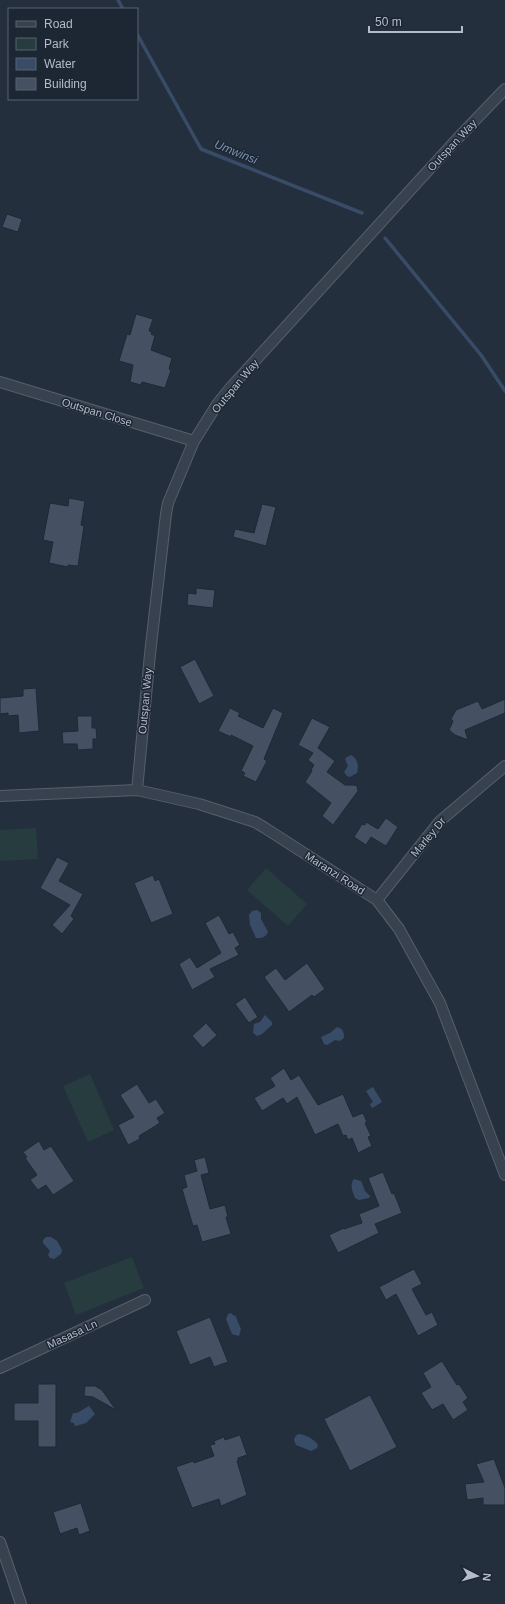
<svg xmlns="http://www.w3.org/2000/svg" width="505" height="1604" viewBox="0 0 505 1604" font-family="Arial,sans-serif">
	<rect width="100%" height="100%" fill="#242f3e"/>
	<!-- green -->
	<path fill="#263c3f" d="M36,828L38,859L0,861V830Z
		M266,868L307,904L288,926L247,890Z
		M90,1074L114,1130L88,1142L63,1086Z
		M132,1257L144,1288L76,1315L64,1283Z"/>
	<!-- water -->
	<path fill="#394c67" d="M351,755C358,759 359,766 357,773L350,777L347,776L344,772L348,766L345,759L347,757Z
		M257,910L261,913V919L268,932C265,938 262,938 256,938L250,925L249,915L252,911Z
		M265,1015L272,1022V1025L262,1034L257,1036L253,1033L254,1024L260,1022Z
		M337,1027C343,1029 344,1031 344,1038L340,1041L335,1040L327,1045L324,1044L321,1037L330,1033Z
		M373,1087L382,1102L372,1108L370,1104L373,1102L366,1091Z
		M354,1179L361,1181L365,1191L370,1196L369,1198L359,1200L355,1198C353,1192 349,1185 354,1179Z
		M46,1237H51L57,1241L62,1250L61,1254L54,1259L50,1258L48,1255L50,1251L43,1243V1240Z
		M231,1313L234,1316L235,1315L241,1329L239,1336L232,1334L226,1319L228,1314Z
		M89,1406L95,1414L86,1423L75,1426L74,1423L70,1422L73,1413H77Z
		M298,1434C305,1434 314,1439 318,1445L317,1448L311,1451L296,1445L294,1440L295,1437Z"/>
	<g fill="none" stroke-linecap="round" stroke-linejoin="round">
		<!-- stream -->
		<path stroke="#394c67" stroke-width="3.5" d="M118,0L123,9
			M137,34L201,149L362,213
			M385,238L481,355L505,391"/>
	</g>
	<!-- building -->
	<path fill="#455162" stroke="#1f2835" d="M7,214L22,219L18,232L2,227Z
		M136,314L153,319L149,331L152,332L151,334L155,336L151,350L172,358L169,369L171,370L165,388L142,382L141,385L130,382L133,365L119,361L127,334L130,335Z
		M69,498L85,501L81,525L84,526L78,566L68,565V567L49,563L53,542L43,540L50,503L68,506Z
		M262,504L276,507L266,546L233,537L235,529L254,533Z
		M196,588L215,590L213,608L187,605L188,593L196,594Z
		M195,659L214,696L199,704L180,667Z
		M36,688L39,731L19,733L18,715L8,716V713L0,714V698L23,696V689Z
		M505,699V713L465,730L468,740L455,735L449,730L453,721L451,719L456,710L478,701L482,709Z
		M230,708L240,713L238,716L263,728L273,708L283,713L264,759L267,761L256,782L243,776L245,773L241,771L253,746L231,735V737L218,731Z
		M77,716H92V728H96L97,739H93V749L78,750L77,744H63L62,732L78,731Z
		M312,718L330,727L318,748L335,761L327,772L345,785H354L357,786L358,791L333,825L322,816L331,803L305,782L312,771L311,770L314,765L308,760L313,753L298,745Z
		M386,818L398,827L386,846L371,837L366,845L354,837L362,824L365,825L366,822L378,829Z
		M57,857L69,863L59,881L83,894L71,916L74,919L62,934L52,925L70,905L40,888Z
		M153,875L155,881L159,879L173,914L151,923L134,883Z
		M219,915L229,934L233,932L240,945L235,948L239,955L210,969L215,977L192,990L179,964L190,957L197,968L221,953L205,923Z
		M307,963L325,989L314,997L312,995L289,1012L264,977L276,968L285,980Z
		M245,997L258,1017L249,1023L235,1004Z
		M206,1023L217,1035L203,1048L192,1036Z
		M284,1068L291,1080L299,1075L318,1105L343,1094L353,1117L363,1113L367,1122L365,1123L371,1136L368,1137L372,1146L358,1153L352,1138L348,1140L346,1135L343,1136L338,1124L315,1135L297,1097L287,1104L283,1098L262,1111L254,1098L275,1086L270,1078Z
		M137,1084L149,1103L156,1099L165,1113L157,1118L160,1123L139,1136L140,1139L128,1145L118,1125L134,1117L120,1095Z
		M39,1141L44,1150L51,1146L74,1181L53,1195L46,1185L38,1190L30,1180L37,1175L25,1158L27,1157L23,1152Z
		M205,1157L209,1173L201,1175L210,1209L225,1205L228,1217H226L231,1234L202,1242L197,1225L193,1226L182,1189L187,1187L184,1175L197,1171L194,1160Z
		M383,1172L392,1194L394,1193L402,1213L375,1224L379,1233L338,1253L329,1235L344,1228V1229L362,1223L359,1214L379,1206L368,1178Z
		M414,1269L422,1284L412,1289L426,1315L432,1312L438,1325L418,1336L396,1294L386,1300L379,1287Z
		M210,1317L228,1362L214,1367L210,1357L190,1365L176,1331Z
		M442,1361L457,1385L459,1384L468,1398L463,1402L468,1410L453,1420L443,1404L432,1410L421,1393L431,1387L423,1373Z
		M38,1384H56V1447H38V1421H14V1403H38Z
		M85,1386H95L102,1390L116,1410L93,1397L84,1396Z
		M370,1395L397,1447L350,1471L324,1419Z
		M240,1435L247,1455L238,1458V1461H237L247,1495L221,1506L219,1499L192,1508L176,1467L193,1461L194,1463L214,1456L210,1445L215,1444L214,1441L224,1437L225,1440Z
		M494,1459L505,1488V1505H483V1498L467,1500L465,1484L484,1482L476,1464Z
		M81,1503L90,1531L79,1535L77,1528L60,1534L53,1512Z"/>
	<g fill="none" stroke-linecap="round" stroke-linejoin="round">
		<!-- street casing -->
		<g stroke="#565f6c" stroke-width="12">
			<path id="street" d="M0,382L194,441
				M137,790L150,654L166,514L168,503L194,441L218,403L231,387L456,140L505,89
				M0,796L137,790L199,804L255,822L265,828L377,900L399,929L440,1003L505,1175
				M377,900L440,821L505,766
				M0,1368L145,1300
				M0,1542L21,1604"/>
		</g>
		<!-- street -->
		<use href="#street" stroke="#38414e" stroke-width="10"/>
	</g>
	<g text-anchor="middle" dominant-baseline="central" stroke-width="3" stroke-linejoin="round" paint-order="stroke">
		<!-- street labels -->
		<g font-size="11" fill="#b4bcc9" stroke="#1d2633">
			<text transform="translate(452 145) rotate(-47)">Outspan Way</text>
			<text transform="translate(235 386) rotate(-50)">Outspan Way</text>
			<text transform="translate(97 412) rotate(17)">Outspan Close</text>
			<text transform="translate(145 701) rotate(-85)">Outspan Way</text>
			<text transform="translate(428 837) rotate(-50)">Marley Dr</text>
			<text transform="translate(335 873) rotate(33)">Maranzi Road</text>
			<text transform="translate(72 1334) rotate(-25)">Masasa Ln</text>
		</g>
		<!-- water labels -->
		<g font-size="12" font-style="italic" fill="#7c92b1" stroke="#1d2633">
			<text transform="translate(236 152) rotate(22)">Umwinsi</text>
		</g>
	</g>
	<!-- legend -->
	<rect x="8" y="8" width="130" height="92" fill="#1d2633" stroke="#59626f"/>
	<rect x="16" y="21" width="20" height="6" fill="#38414e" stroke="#59626f"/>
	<text x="44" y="28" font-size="12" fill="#b4bcc9">Road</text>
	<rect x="16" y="38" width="20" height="12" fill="#263c3f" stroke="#59626f"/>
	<text x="44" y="48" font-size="12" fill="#b4bcc9">Park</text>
	<rect x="16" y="58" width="20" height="12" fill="#394c67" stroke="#59626f"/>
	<text x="44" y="68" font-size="12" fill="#b4bcc9">Water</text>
	<rect x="16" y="78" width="20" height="12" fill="#455162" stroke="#59626f"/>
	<text x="44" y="88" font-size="12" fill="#b4bcc9">Building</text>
	<!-- north arrow -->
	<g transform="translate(477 1576) rotate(96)" stroke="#1d2633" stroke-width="3" paint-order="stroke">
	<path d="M0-3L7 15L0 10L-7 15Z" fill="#b4bcc9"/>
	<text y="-6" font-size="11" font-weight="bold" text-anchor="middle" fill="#b4bcc9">N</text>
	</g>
	<!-- scale -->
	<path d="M369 26v6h93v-6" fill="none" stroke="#b4bcc9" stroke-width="2"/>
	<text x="375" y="26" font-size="12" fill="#b4bcc9" stroke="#1d2633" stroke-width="3" paint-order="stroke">50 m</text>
</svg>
